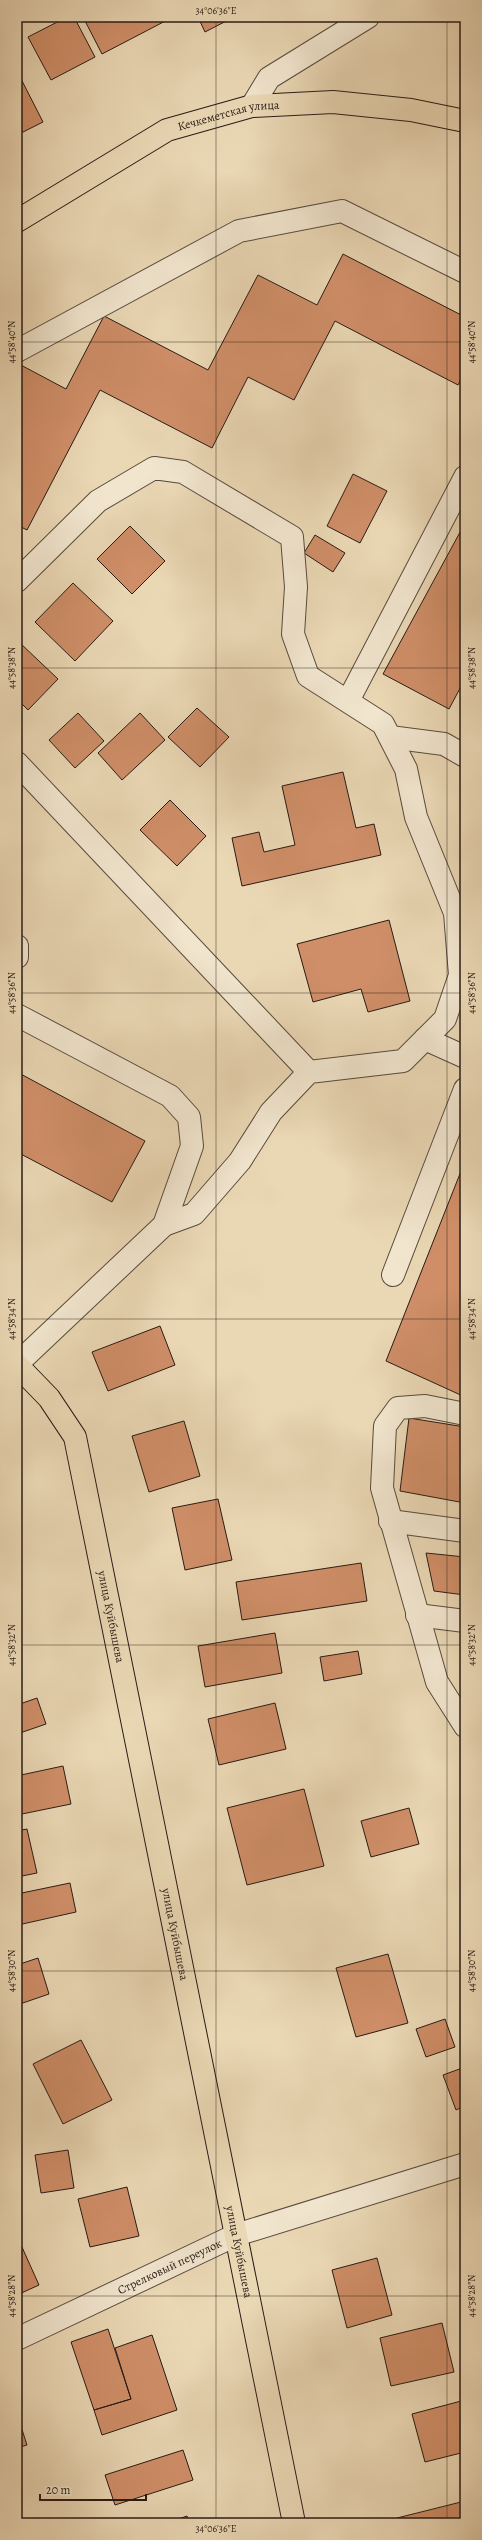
<svg xmlns="http://www.w3.org/2000/svg" width="482" height="2540" viewBox="0 0 482 2540" font-family="Alegreya,serif">
	<rect width="100%" height="100%" fill="#ead7b4"/>
	<filter id="stains"><feTurbulence type="fractalNoise" baseFrequency=".005" numOctaves="4"/><feColorMatrix values="0 0 0 0 .2 0 0 0 0 .09 0 0 0 0 .02 0 0 0 .5 -.17"/></filter>
	<radialGradient id="worn" r=".72"><stop offset=".6" stop-color="#630" stop-opacity="0"/><stop offset="1" stop-color="#630" stop-opacity=".3"/></radialGradient>
	<!-- building -->
	<path fill="#cf8e68" stroke="#281b15" d="M67,17H74L95,57L51,80L28,37Z
		M83,17H173L102,54Z
		M198,17H234L205,32Z
		M17,71L43,122L17,135Z
		M343,254L465,317V372L458,385L335,321L294,400L248,377L212,448L100,390L27,530L17,525V363L66,389L104,316L208,370L258,275L317,305Z
		M353,474L387,491L360,543L327,526Z
		M465,523V679L449,709L383,674Z
		M130,526L165,561L132,594L97,559Z
		M315,535L345,553L333,572L304,553Z
		M73,583L113,621L75,661L35,622Z
		M20,643L58,679L28,710L17,699V646Z
		M197,708L229,737L200,767L168,737Z
		M78,713L104,741L75,768L49,740Z
		M140,713L165,740L122,780L98,753Z
		M343,772L356,828L374,824L381,855L242,886L232,838L259,832L264,852L295,845L282,786Z
		M170,800L206,836L177,866L140,830Z
		M389,920L410,1001L368,1012L361,989L313,1002L297,944Z
		M17,1072L145,1141L112,1202L17,1152Z
		M465,1161V1397L386,1361Z
		M160,1326L175,1365L108,1391L92,1352Z
		M409,1418L465,1427V1503L400,1491Z
		M184,1421L200,1476L149,1492L132,1436Z
		M218,1499L232,1560L185,1570L172,1508Z
		M426,1553L465,1557V1595L434,1591Z
		M361,1563L367,1601L242,1620L236,1582Z
		M275,1633L282,1673L205,1687L198,1646Z
		M358,1651L362,1674L324,1681L320,1657Z
		M37,1698L46,1724L17,1734V1705Z
		M275,1703L286,1749L219,1765L208,1719Z
		M17,1759L21,1775L63,1766L71,1804L17,1815Z
		M304,1789L324,1866L247,1885L227,1808Z
		M409,1808L419,1844L371,1857L361,1821Z
		M27,1829L37,1873L17,1877V1831Z
		M70,1883L76,1912L18,1925L17,1894Z
		M388,1954L408,2023L356,2037L336,1968Z
		M38,1958L49,1994L17,2005V1965Z
		M445,2019L455,2047L426,2057L416,2029Z
		M81,2040L112,2100L63,2124L33,2064Z
		M465,2067V2106L456,2110L443,2075Z
		M68,2150L74,2188L41,2193L35,2155Z
		M127,2187L139,2236L90,2247L78,2199Z
		M17,2236L39,2285L17,2295Z
		M377,2258L392,2315L347,2328L332,2270Z
		M442,2323L454,2372L391,2386L380,2338Z
		M108,2329L131,2399L94,2410L71,2342Z
		M152,2335L177,2410L102,2435L94,2410L131,2399L115,2348Z
		M465,2400V2452L425,2462L412,2414Z
		M17,2414L27,2445L17,2448Z
		M183,2450L193,2480L115,2505L105,2475Z
		M465,2501V2523H398L397,2518Z
		M187,2516L190,2523H167Z"/>
	<g fill="none" stroke-linecap="round" stroke-linejoin="round">
		<!-- minor casing -->
		<g stroke="#584a3d" stroke-width="24">
			<g id="minor">
				<path d="M252,106L269,78L368,17"/>
				<path d="M17,351L239,231L342,211L465,272"/>
				<path d="M17,581L98,501L154,468L183,472L292,537L296,587L293,634L308,676L383,724L406,769L416,817L455,913L460,975L445,1019L403,1061L309,1072L271,1112L240,1161L194,1214L164,1225L17,1364"/>
				<path d="M348,701L465,477"/>
				<path d="M390,737L444,744L465,756"/>
				<path d="M17,763L309,1072"/>
				<path d="M17,946V957"/>
				<path d="M17,1015L170,1096L189,1117L192,1146L164,1225"/>
				<path d="M425,1039L465,1057"/>
				<path d="M393,1275L465,1089"/>
				<path d="M465,1414L425,1406L398,1408L385,1426L382,1488L437,1682L465,1726"/>
				<path d="M390,1521L465,1531"/>
				<path d="M417,1615L465,1621"/>
				<path id="s1" d="M17,2339L236,2235L465,2164"/>
			</g>
		</g>
		<!-- major casing -->
		<g stroke="#281b15" stroke-width="24">
			<g id="major">
				<path id="s2" d="M17,221L167,130L252,106L333,102L411,110L465,121"/>
				<path id="s3" d="M17,1365L49,1398L75,1437L294,2523"/>
			</g>
		</g>
		<!-- minor -->
		<use href="#minor" stroke="#f1e5ce" stroke-width="22"/>
		<!-- major -->
		<use href="#major" stroke="#ead7b4" stroke-width="22"/>
	</g>
	<!-- ticks -->
	<path fill="none" stroke="#281b15" stroke-width="1" stroke-opacity="0.45" d="M216,17V2523M447,17V2523M17,342H465M17,668H465M17,993H465M17,1319H465M17,1645H465M17,1971H465M17,2296H465"/>
	<g text-anchor="middle" dominant-baseline="central" stroke-width="3" stroke-linejoin="round" paint-order="stroke">
		<!-- street labels -->
		<g font-size="12" fill="#281b15" stroke="#f1e5ce">
			<text stroke="none"><textPath href="#s2" startOffset="239">Кечкеметская улица</textPath></text>
			<text stroke="none"><textPath href="#s3" startOffset="276">улица Куйбышева</textPath></text>
			<text stroke="none"><textPath href="#s3" startOffset="600">улица Куйбышева</textPath></text>
			<text stroke="none"><textPath href="#s3" startOffset="924">улица Куйбышева</textPath></text>
			<text stroke="none"><textPath href="#s1" startOffset="169">Стрелковый переулок</textPath></text>
		</g>
	</g>
	<!-- margin -->
	<rect width="482" height="2540" fill="none" stroke="#ead7b4" stroke-width="44"/>
	<!-- scale -->
	<path d="M40 2494v6h106v-6" fill="none" stroke="#281b15" stroke-width="2"/>
	<text x="46" y="2494" font-size="12" fill="#281b15" stroke="#f1e5ce" stroke-width="3" paint-order="stroke">20 m</text>
	<rect x="22" y="22" width="438" height="2496" fill="none" stroke="#281b15" stroke-width="1.5"/>
	<g font-size="10" text-anchor="middle" fill="#281b15">
		<text x="216" y="14">34°06'36"E</text>
		<text transform="translate(11 342) rotate(-90)" y="4">44°58'40"N</text>
		<text transform="translate(471 342) rotate(-90)" y="4">44°58'40"N</text>
		<text transform="translate(11 668) rotate(-90)" y="4">44°58'38"N</text>
		<text transform="translate(471 668) rotate(-90)" y="4">44°58'38"N</text>
		<text transform="translate(11 993) rotate(-90)" y="4">44°58'36"N</text>
		<text transform="translate(471 993) rotate(-90)" y="4">44°58'36"N</text>
		<text transform="translate(11 1319) rotate(-90)" y="4">44°58'34"N</text>
		<text transform="translate(471 1319) rotate(-90)" y="4">44°58'34"N</text>
		<text transform="translate(11 1645) rotate(-90)" y="4">44°58'32"N</text>
		<text transform="translate(471 1645) rotate(-90)" y="4">44°58'32"N</text>
		<text transform="translate(11 1971) rotate(-90)" y="4">44°58'30"N</text>
		<text transform="translate(471 1971) rotate(-90)" y="4">44°58'30"N</text>
		<text transform="translate(11 2296) rotate(-90)" y="4">44°58'28"N</text>
		<text transform="translate(471 2296) rotate(-90)" y="4">44°58'28"N</text>
		<text x="216" y="2532">34°06'36"E</text>
	</g>
	<rect width="100%" height="100%" filter="url(#stains)"/>
	<rect width="100%" height="100%" fill="url(#worn)"/>
</svg>
